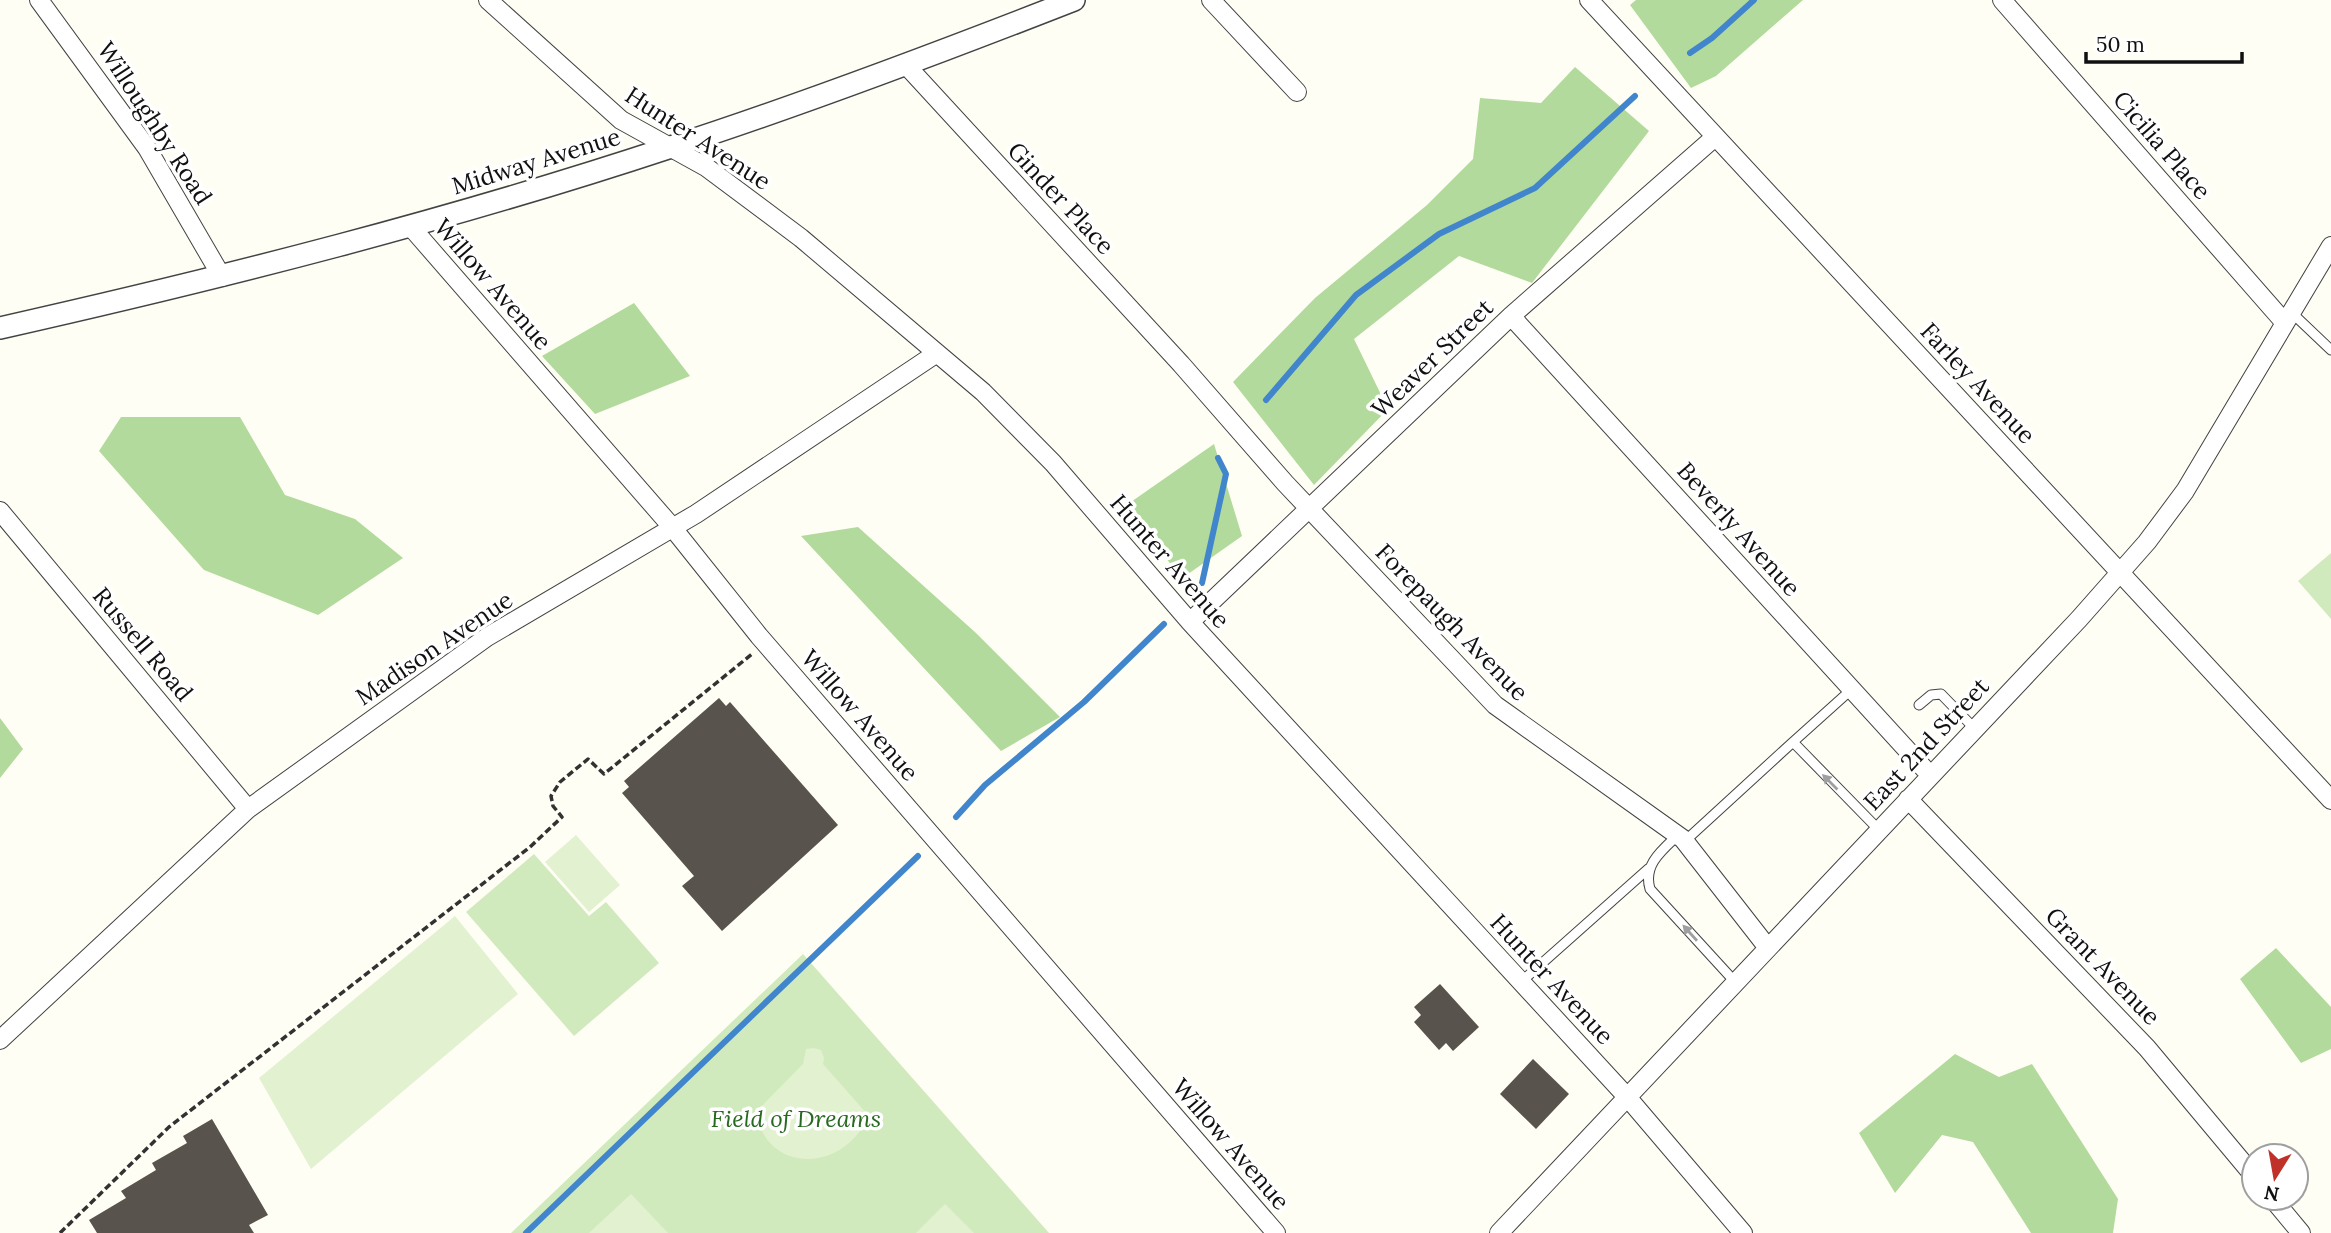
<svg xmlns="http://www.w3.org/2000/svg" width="2331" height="1233" viewBox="0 0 2331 1233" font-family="Lora,serif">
	<rect width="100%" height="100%" fill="#fffef4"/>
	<!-- green -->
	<path fill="#d0eabd" d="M2331,553V619L2298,581Z
		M534,854L589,916L606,902L659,963L574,1036L466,912Z
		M803,954L1049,1233H511Z"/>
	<!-- forest -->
	<path fill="#b2da9c" d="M1636,0H1803L1716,76L1691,88L1630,5Z
		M1575,67L1649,131L1532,283L1459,256L1354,339L1388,409L1314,485L1233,382L1315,298L1427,205L1473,159L1480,98L1541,103Z
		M634,303L690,376L595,414L542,356Z
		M121,417H240L285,495L355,519L403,558L318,615L204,570L99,451Z
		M1214,444L1242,536L1181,579L1128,504Z
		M858,527L976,633L1060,717L1001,751L801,536Z
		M0,718L23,749L0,778Z
		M2276,948L2331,1007V1049L2301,1063L2240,979Z
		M1955,1054L1999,1077L2032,1064L2118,1199L2113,1233H2031L1973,1142L1942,1135L1895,1193L1859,1133Z"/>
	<!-- pitch -->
	<path fill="#e2f1cf" d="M576,835L620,885L589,912L545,862Z
		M455,916L518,994L311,1169L259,1078Z
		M814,1048L821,1050L824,1058L823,1064L868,1115C848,1171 767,1177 756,1112L803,1064L806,1049Z
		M631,1194L668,1233H589Z
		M945,1204L974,1233H916Z"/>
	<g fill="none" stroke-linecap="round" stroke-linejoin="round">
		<!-- stream -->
		<path stroke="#4186cc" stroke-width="6" d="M1690,53L1712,38L1754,0
			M1266,400L1356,295L1439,234L1535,188L1635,96
			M1202,583L1226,474L1218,458
			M956,817L985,785L1084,702L1164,624
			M526,1233L918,856"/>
	</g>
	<!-- building -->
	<path fill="#59534d" d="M719,698L726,706L730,702L838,825L722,931L682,886L694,876L622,793L629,787L624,781Z
		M1440,984L1479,1027L1453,1051L1446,1043L1439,1050L1414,1022L1421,1015L1414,1007Z
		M1533,1059L1569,1094L1536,1129L1500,1094Z
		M212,1119L268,1215L249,1225L254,1233H97L89,1220L126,1198L121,1191L156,1170L152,1163L187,1143L183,1136Z"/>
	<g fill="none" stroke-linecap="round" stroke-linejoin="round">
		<!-- service casing -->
		<g stroke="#434343" stroke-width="11">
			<path id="service" d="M2291,312L2331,350
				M1919,705L1931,695L1941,694L1974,728
				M1793,742L1852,689
				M1678,835C1661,851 1643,865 1650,889L1736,983
				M1685,841L1793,742L1879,830
				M1521,982L1648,869"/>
		</g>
		<!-- minor casing -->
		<g stroke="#434343" stroke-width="20">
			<path id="minor" d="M39,0L147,148L222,277
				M488,0L621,120L706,167L801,238L983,392L1053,463L1190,622L1628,1098L1743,1233
				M1211,0L1297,92
				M1589,0L2331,800
				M2002,0L2285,323
				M906,65L1181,364L1285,483L1495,705L1683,839L1768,948
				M411,227L672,527L759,636L1276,1233
				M1511,316L1930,775
				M0,511L248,809
				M1190,622L1511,316L1715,137
				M1908,799L2147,1048L2254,1176
				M0,1040L248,809L487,637L696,514L937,353
				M2272,1198L2301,1233
				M1499,1233L2079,619L2147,542L2185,491L2331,246"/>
		</g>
		<!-- tertiary casing -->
		<g stroke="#434343" stroke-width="24">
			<path id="tertiary" d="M0,328C226,277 450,220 671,147C807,103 941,52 1074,0"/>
		</g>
		<!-- path -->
		<path stroke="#323232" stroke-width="3.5" stroke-dasharray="7 3.5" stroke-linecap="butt" d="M60,1233L169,1127L530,847L562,817L553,806L551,796L560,782L588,759L604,774L752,654"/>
		<!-- service -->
		<use href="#service" stroke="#fff" stroke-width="9"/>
		<!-- minor -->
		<use href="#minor" stroke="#fff" stroke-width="18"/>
		<!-- tertiary -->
		<use href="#tertiary" stroke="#fff" stroke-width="21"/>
	</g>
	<!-- one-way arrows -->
	<defs><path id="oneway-solid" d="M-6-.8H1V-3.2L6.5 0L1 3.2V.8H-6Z" transform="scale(1.75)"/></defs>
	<g fill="#9f9f9f">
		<use href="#oneway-solid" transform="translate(1830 782) rotate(-135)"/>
		<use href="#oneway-solid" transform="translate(1690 933) rotate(-132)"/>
	</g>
	<g text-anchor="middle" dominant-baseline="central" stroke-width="7" stroke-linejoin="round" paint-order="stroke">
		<!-- street labels -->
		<g font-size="24" fill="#101010" stroke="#fff">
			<text transform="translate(155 123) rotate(57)">Willoughby Road</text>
			<text transform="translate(698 138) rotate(33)">Hunter Avenue</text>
			<text transform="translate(2162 145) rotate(49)">Cicilia Place</text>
			<text transform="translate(536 161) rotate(-17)">Midway Avenue</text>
			<text transform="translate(1061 198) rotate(47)">Ginder Place</text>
			<text transform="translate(493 284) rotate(49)">Willow Avenue</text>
			<text transform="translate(1432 358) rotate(-44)">Weaver Street</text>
			<text transform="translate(1978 383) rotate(47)">Farley Avenue</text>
			<text transform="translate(1739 529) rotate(48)">Beverly Avenue</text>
			<text transform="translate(1170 561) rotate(49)">Hunter Avenue</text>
			<text transform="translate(1452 622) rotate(46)">Forepaugh Avenue</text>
			<text transform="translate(143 644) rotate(50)">Russell Road</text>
			<text transform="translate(434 648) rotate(-34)">Madison Avenue</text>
			<text transform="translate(860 715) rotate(49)">Willow Avenue</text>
			<text transform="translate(1926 744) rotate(-47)">East 2nd Street</text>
			<text transform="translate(2103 966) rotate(46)">Grant Avenue</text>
			<text transform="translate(1552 979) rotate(47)">Hunter Avenue</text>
			<text transform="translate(1231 1144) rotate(49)">Willow Avenue</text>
		</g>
		<!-- park labels -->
		<g font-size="24" font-style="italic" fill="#286920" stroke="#fff">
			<text x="796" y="1118">Field of Dreams</text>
		</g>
	</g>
	<!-- north arrow -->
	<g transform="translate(2275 1177) rotate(191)"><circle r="33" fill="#ffffff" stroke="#9f9f9f" stroke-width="2"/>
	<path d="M0-5L12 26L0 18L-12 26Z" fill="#c03129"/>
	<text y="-10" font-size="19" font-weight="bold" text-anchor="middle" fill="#101010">N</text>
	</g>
	<!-- scale -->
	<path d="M2086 52v10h156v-10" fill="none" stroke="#101010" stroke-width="3.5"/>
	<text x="2096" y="52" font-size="21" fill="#101010" stroke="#ffffff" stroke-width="5" paint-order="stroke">50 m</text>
</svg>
